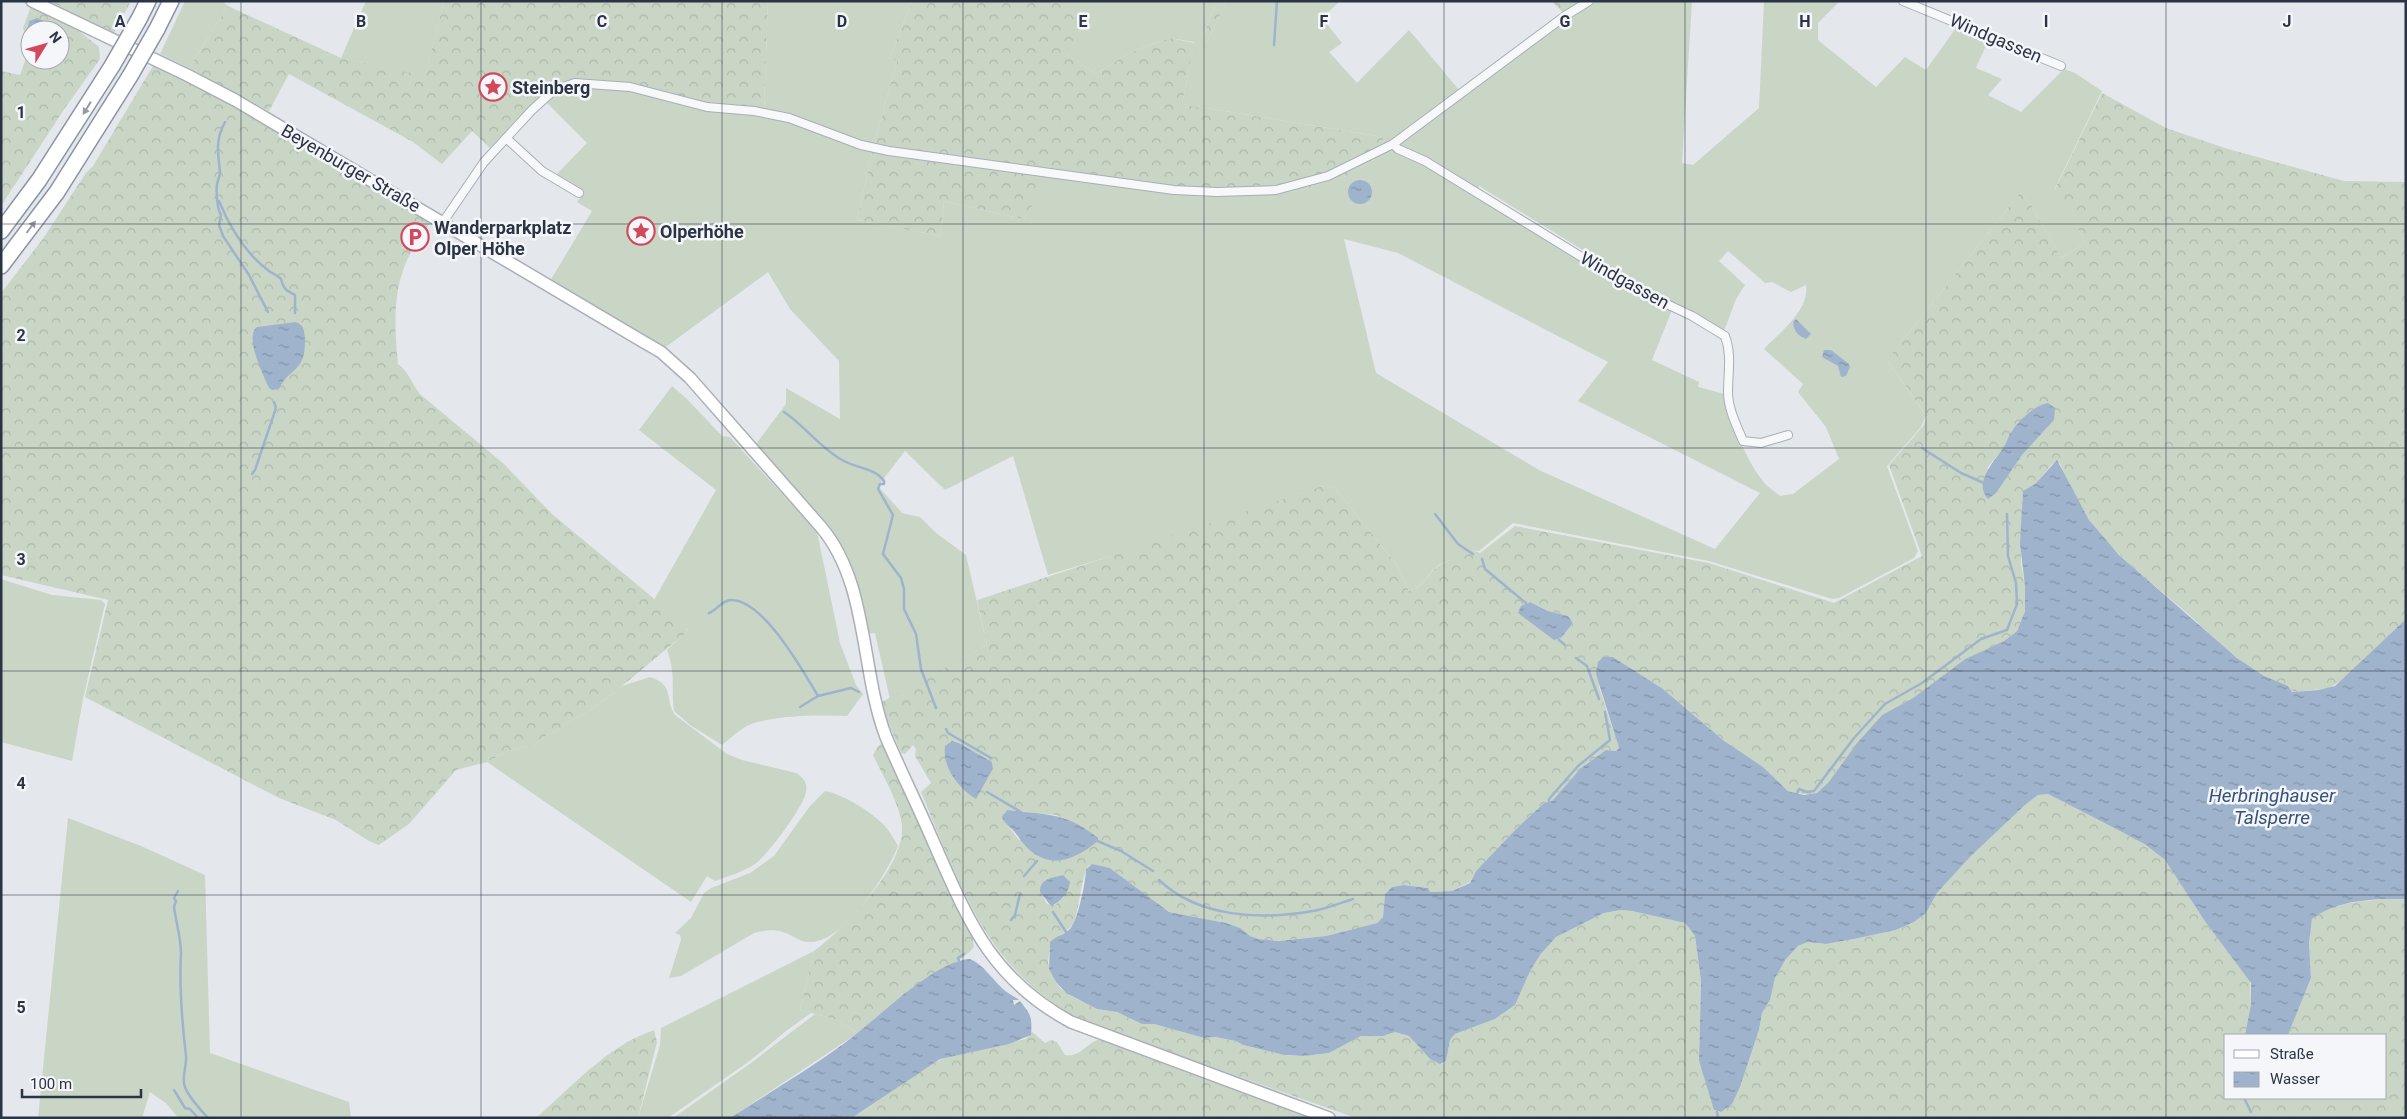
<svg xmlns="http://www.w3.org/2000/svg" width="2407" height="1119" viewBox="0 0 2407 1119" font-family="Roboto,sans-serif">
	<defs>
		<pattern id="forest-crowns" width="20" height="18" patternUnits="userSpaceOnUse" patternTransform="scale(1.25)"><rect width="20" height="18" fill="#c9d6c5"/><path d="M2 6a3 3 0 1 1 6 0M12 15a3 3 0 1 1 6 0" fill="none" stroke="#adb8ab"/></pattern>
		<pattern id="water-ripples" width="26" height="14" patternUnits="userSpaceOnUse" patternTransform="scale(1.25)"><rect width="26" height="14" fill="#9fb4cc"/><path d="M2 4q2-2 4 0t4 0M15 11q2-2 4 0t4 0" fill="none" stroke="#8293a7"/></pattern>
	</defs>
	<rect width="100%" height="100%" fill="#e4e7ec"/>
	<!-- grass -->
	<path fill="#c9d6c5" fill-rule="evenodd" d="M185,1H222L228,6L189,68L160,54Z
		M366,1H444L425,77L341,58Z
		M768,1H912L890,58L897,61L874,144L857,220L940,236L944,201L1024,219L1047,178L1205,197L1299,191L1344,177L1384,154L1383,137L1182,104L1194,42L1170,38L1131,52L1096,74L1065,53L1054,1H1216L1203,37L1206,44L1227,1H1340L1322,18L1342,43L1329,52L1357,83L1409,30L1460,91L1586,1H1692L1682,163L1693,165L1759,108L1764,1H1840L1818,23V40L1876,87L1905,57L1926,70L1958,25L1989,39L1976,68L2002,79L1988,95L2021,112L2064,69L2075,73L2102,91L2055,188L2084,239L2081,246L2061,258L2032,206L2020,193L1887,360L1926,416L1921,427L1887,466L1918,551L1914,558L1839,598L1832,599L1709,561L1513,523L1479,551L1473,550C1462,557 1450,559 1439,565C1428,572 1423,588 1409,591L1396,564L1335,488L1326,485L1154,543L1048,575L1013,456L945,490L905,451L878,486L902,513L920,517L936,533L966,555L987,645L890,699L875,633L866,634L851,568L842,547L825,524L756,444L786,404V388L840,419L839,361L790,309L768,272L663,349L550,281L592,211L577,202L582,195L556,175L587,143L540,96L559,83L573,79H592L654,89L692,101L764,111ZM1479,186L1586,252L1593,258L1628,278L1624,284L1612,279L1476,197ZM1344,239L1398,253L1608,362L1578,401L1760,493L1715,549L1539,470L1376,373ZM1728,251L1765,283L1772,282L1791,292L1806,285C1810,310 1779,333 1764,349L1803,384L1798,392L1826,427L1839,459L1793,494L1780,496C1775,491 1767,487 1763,481C1747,462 1729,420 1728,395L1698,387L1699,382L1652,360L1672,310L1646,296L1648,289L1724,331L1736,299L1745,285L1719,261Z
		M672,386L687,399L722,436L730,437L817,532L840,643L856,685L863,694L847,716C815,715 784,715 754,723C743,726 731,738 722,745L690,725L674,711C671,687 676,674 667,650L688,630L654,600L716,490L639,430Z
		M1,579L52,595L101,600L105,604L83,699L72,761L1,742Z
		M650,677C675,685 664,698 675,715L727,754L742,760L796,773C803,777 808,783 806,792C804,806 767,856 755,864C743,872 729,876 715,881L707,876L691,902L487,762L508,751L534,745L548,734L557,731L565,724L592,709L622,686Z
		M825,791C843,794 873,813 885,826C890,832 894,839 898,846C887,874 843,945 808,942C803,942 798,939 794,937C779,929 770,929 754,933L681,976L669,978L681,940L680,935L675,933L691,918L704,893L711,888L750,873L774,856L810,806Z
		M68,818L141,846L205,875L210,1053L349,1102L351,1118H178L167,1104L150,1092L142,1118H38Z
		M814,951L800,1010L811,1013L786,1031L751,1060L668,1118H638L660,1045L661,1028Z
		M815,1014L834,1019L858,1033L730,1118H673L751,1063Z"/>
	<!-- forest -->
	<path fill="url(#forest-crowns)" fill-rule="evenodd" d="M49,1H131L114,33Z
		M444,1H768L764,111L692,101L654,89L622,82L573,79L559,83L540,96L490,148L472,131L442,164L413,142L289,74L269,111L189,68L228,6L341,58L425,76Z
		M912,1H1054L1084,22L1065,53L1096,74L1131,52L1170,38L1194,43L1182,104L1383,137L1384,154L1344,177L1299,191L1205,197L1048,179L1024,219L944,201L940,236L857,220L874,144L897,61L890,58Z
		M1216,1H1227L1206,44L1203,38Z
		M1552,1H1586L1563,13Z
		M31,6L79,31L99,47L100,59L65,108L1,206V71L20,75L30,47L23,28ZM30,30H60V60H30Z
		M153,66C248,108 337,164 427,217L429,224L426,229L418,224L404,245L412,250C392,286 394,324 398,364C409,372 412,385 421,395L504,464L552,514L682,622L688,631L622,686L592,709L565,724L557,731L548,734L534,745L508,751L487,762L456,770L409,824L379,845L369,841L336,820L279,798L85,697L108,600L1,575V293L42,240L86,173L93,166Z
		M2102,93L2166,128L2228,149L2344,181L2406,182V619L2341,681L2329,688L2294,692C2283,685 2270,680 2258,673C2232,656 2211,635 2188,614C2135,567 2084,536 2060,463L2052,464L2036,483L2023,491L2021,564L2025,587V611L2017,631L2004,641L1965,659L1913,698L1882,715L1857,743L1828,783L1818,793L1809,795L1788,791L1763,767L1723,740L1663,689L1613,657L1600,660L1599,687L1619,748L1616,751L1606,750L1581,768L1552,801L1544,803L1516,829L1476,871L1470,882L1452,891L1429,892L1428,888L1404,885L1392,887L1385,894L1383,917L1377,923L1326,936L1275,941L1259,939L1247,935L1240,928L1226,923L1169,912L1110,868L1089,865C1082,872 1079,910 1074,922C1069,933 1057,935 1050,943L1048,963L1056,982L1061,989L1069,995L1097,1009L1117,1012L1142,1024H1154L1204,1038L1215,1037L1236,1041L1243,1045L1289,1056H1303L1329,1053L1361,1036L1386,1035L1395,1032L1409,1036L1430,1059L1442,1064L1446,1061L1450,1040L1455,1034L1495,1019L1515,1005L1528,974L1538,957L1556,937L1604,913L1621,910L1632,911L1685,923L1695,936L1701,981L1699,1061L1715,1111L1721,1112L1740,1087L1759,1030L1762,1013L1769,1002L1775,978L1786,959L1798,946L1808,942L1826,944L1854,939L1896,930L1914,922L1926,913L1937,893L1971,856L2025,805L2038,795L2048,794L2122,832L2146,845L2165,860L2204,920L2250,981L2251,1004L2245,1035H2226V1098H2386V1035H2288L2311,978L2309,943L2312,919C2338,899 2374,900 2406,899V1118H1356L1087,1023C987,973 961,888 921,792L931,783L915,756L916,749L913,745L905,754L901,753L880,703L987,645L977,600L1326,485L1335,488L1396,564L1409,591C1423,588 1428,572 1440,565C1450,559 1462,556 1473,550L1480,553L1515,526L1709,563L1834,603L1922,556L1889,465L1923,426L1927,417L1887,360L2020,193L2032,206L2061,258L2081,246L2084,239L2055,189ZM2054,420L2022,455L2002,482L1987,468L2005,446L2012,430ZM1530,602L1548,611L1568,616L1573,623L1561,638L1526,603ZM961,744L992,762L993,769L977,797ZM1016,811L1056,815L1088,830L1019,840L1002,818ZM1063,875L1064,897L1055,905L1047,904C1034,884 1043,880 1063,875Z
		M883,742L972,936L974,947C961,963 942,968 925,979C902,996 879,1014 858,1033L834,1019L800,1010L814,951C844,929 905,866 902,826C900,804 883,776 873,755L877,748Z
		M654,1030L657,1042L638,1118H536C574,1085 606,1047 654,1030Z
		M1031,1031L1045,1043L1051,1040L1057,1042L1065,1055C1081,1058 1087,1041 1102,1039L1318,1118H852C885,1099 911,1072 946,1057L1026,1039L1031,1033Z"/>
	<!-- water -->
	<path fill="url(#water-ripples)" d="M37,18L50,24L54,30H30V34L28,28L29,21Z
		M1348 192a12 12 0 1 1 24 0a12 12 0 1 1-24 0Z
		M1796,319L1811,334L1806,339C1797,335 1794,331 1793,322Z
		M296,322C304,325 304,330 305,338C306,374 290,366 279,389L272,390L269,388C263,374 244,337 257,327Z
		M1824,350H1831L1849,364L1850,367L1846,376L1841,377L1838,366L1822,357Z
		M2048,403L2055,408L2054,420L2022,455L1996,493L1988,499C1973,483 1994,462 2003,448C2007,443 2008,436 2012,431C2019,420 2035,405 2048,403Z
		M2057,460L2089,520L2119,555L2237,658L2264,676L2288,686L2292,692L2318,690L2335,686L2406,619V899C2375,899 2338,899 2312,919L2309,943L2311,978L2288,1035H2245L2251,1004V983L2204,920L2165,860L2146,845L2122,832L2048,794L2038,795L2025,805L1971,856L1937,893L1926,913L1914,922L1896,930L1854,939L1826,944L1808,942L1798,946L1786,959L1775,978L1770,1000L1762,1013L1759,1030L1740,1087L1732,1104L1721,1112L1714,1110L1699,1061L1701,981L1695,936L1685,923L1632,911L1621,910L1604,913L1556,937L1540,955L1530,971L1515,1005L1495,1019L1455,1034L1450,1040L1446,1061L1440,1064L1430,1059L1409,1036L1395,1032L1383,1036H1361L1329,1053L1303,1056L1284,1055L1243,1045L1236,1041L1215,1037L1204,1038L1154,1024H1142L1117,1012L1097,1009L1066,993L1056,982L1049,969L1050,942C1056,936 1064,935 1070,929C1078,920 1086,881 1086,869L1092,864L1110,868L1169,912L1226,923L1240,928L1250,936L1259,939L1278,941L1326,936L1377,923L1383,917L1385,894L1392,887L1404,885L1428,888L1430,892L1452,891L1470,883L1476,871L1516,829L1544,803L1552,801L1581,768L1606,750L1616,751L1619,748L1596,674L1598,662L1603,657H1613L1663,689L1723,740L1763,767L1788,791L1804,795L1817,793L1828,783L1857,743L1882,715L1913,698L1965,659L2004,641L2017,631L2025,611V587L2020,543L2023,491L2036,483Z
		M1530,602L1548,611L1568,616L1573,623L1561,638L1554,640L1518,613L1521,606Z
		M952,741L961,744L992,762L993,769L976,799C958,788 942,767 945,746Z
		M1007,810C1045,815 1066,812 1098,838V841C1068,866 1040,870 1017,835C1013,829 1006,825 1002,818Z
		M1063,875L1070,882C1069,892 1061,902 1051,906L1040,892C1040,878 1052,878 1063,875Z
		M970,959C984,965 991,978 1003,989C1008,994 1014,996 1019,1000H1013L1014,1005L1020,1001C1032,1016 1032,1017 1031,1035L1009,1044L940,1059L852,1118H730C767,1094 806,1071 842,1045C872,1024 934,960 970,959Z"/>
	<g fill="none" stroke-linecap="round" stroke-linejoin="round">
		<!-- stream -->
		<path stroke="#9fb4cc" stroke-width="2.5" d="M1274,45L1277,1
			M225,122C215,140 218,153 220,172C220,176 218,180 217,184C216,191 217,209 221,215L219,225L223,236L249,275L268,312
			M219,201C230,228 245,253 269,271C273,274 277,275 281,279C284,290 286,290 295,295V313
			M784,412C805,426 820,448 842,460C855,468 876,468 884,481V484H880L878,489L893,515L883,554L901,578L904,589V609L916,634L921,669L936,708
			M1922,448L1961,473L1984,483
			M252,474L255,470L276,408L274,402
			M1435,514L1458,544L1473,554
			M1482,559L1485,569L1526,603
			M709,613C717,610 723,599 732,600C764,601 803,671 818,696L851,688L859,692
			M1559,640L1565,645
			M1576,658L1587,666L1599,699
			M800,707L818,696
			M946,729L948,733L991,758
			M987,792L1021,812
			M1797,793L1799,789L1807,792L1814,791L1854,738L1885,704L1922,683L1981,639L2007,630L2017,604L2016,583L2008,556L2007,514
			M1549,803V799L1578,766L1610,740L1605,712
			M1095,840L1121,851L1153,871
			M1024,876L1037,861
			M1159,880C1199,918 1261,920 1313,911C1326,909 1340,903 1353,899
			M178,891L174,898L176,901L174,907C176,922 181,938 181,953C179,988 182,1022 186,1056C187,1066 181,1077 185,1087C189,1098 200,1109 208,1118
			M1053,912L1066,932
			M1011,920L1015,915L1020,894
			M959,961L958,958L964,954
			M174,1090L185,1108L190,1109L198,1118
			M2244,1098L2251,1112
			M1717,1112L1718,1118"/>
		<!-- street casing -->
		<g stroke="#a9aeb7" stroke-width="10">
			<path id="street" d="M1903,1L2061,66
				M506,138L542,171L579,193
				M1393,144L1398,149L1425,161L1629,286L1692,316L1725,336C1732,355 1728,372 1728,392C1728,409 1737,426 1743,441L1761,443L1788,435
				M443,222L484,162L532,110L554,90L575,83L630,87L707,107L754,111L789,118L861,145L889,151L1174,190L1217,192L1276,190L1328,176L1393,144L1565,16L1589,1"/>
		</g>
		<!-- secondary casing -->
		<g stroke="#a9aeb7" stroke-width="14">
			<path id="secondary" d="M32,1L187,75L235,100L642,341L661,352L690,378L821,527C869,584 860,669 886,737C901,772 918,806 933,841C968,920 990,978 1071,1022L1329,1118"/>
		</g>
		<!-- highway casing -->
		<g stroke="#8b94a3" stroke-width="18">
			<path id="highway" d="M139,19L148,1
				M157,29L171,1
				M1,231L39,180L112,66
				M1,266L57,192L130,76"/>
		</g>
		<!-- street -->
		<use href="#street" stroke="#f7f8fa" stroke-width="8"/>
		<!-- secondary -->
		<use href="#secondary" stroke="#fff" stroke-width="11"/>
		<!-- highway -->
		<use href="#highway" stroke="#fff" stroke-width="15"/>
		<!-- highway-bridge casing -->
		<g stroke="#8b94a3" stroke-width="18" stroke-linecap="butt">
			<path id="highway-bridge" d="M112,66L139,19
				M130,76L157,29"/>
		</g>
		<!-- highway-bridge -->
		<use href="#highway-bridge" stroke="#fff" stroke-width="15"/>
	</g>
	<!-- one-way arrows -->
	<defs><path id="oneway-solid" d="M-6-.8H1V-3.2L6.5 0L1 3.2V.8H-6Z" transform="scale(1.25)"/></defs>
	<g fill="#959aa2">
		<use href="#oneway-solid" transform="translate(87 108) rotate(122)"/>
		<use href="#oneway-solid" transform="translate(31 227) rotate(-53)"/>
	</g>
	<!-- grid -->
	<path fill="none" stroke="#2b3445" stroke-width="1" stroke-opacity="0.55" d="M241,1V1118M481,1V1118M722,1V1118M963,1V1118M1204,1V1118M1444,1V1118M1685,1V1118M1926,1V1118M2166,1V1118M1,224H2406M1,448H2406M1,671H2406M1,895H2406"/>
	<!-- icons -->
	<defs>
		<g id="sight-ring" transform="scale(1.4375)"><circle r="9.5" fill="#f4f6f9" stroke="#d1495b" stroke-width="1.5"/><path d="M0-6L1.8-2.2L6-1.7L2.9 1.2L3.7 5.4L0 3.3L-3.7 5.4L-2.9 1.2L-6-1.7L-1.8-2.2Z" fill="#d1495b"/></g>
		<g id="parking-ring" transform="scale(1.4375)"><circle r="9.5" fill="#f4f6f9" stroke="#d1495b" stroke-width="1.5"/><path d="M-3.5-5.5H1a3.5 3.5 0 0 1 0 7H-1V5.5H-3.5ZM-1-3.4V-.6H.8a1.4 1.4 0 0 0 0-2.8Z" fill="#d1495b"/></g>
	</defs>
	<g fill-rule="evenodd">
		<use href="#sight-ring" x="493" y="87"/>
		<use href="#sight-ring" x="641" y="231"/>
		<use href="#parking-ring" x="415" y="237"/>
	</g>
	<g text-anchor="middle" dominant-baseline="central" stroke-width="5" stroke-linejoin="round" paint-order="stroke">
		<!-- street labels -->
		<g font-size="18" fill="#2b3445" stroke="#f4f6f9">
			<text transform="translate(1996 38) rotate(23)">Windgassen</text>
			<text transform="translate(351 168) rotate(30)">Beyenburger Straße</text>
			<text transform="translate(1625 280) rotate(29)">Windgassen</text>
		</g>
		<!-- poi labels -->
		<g font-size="18" font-weight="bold" fill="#2b3445" stroke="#f4f6f9" text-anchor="start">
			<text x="512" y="87">Steinberg</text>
			<text x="434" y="227">Wanderparkplatz<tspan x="434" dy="21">Olper Höhe</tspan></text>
			<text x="660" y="231">Olperhöhe</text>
		</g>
		<!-- water labels -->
		<g font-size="19" font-style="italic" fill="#34527a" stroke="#f4f6f9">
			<text x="2272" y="795">Herbringhauser<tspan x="2272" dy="22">Talsperre</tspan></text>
		</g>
	</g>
	<g font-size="16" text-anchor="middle" font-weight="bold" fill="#2b3445" stroke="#f4f6f9" stroke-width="5" stroke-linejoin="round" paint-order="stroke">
		<text x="120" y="27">A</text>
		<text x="361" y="27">B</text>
		<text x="602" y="27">C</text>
		<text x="842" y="27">D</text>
		<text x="1083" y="27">E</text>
		<text x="1324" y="27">F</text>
		<text x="1565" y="27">G</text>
		<text x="1805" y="27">H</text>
		<text x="2046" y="27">I</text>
		<text x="2287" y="27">J</text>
		<text x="21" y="118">1</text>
		<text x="21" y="341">2</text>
		<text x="21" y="565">3</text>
		<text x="21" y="789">4</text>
		<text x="21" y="1013">5</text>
	</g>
	<!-- border -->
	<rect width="2407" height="1119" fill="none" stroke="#2b3445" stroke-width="5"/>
	<!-- legend -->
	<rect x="2224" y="1034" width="162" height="65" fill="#f4f6f9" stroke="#a4a8b1"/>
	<rect x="2234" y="1050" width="25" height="8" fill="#ffffff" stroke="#a4a8b1"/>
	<text x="2270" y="1059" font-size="15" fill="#2b3445">Straße</text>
	<rect x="2234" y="1072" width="25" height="15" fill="url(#water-ripples)" stroke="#a4a8b1"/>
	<text x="2270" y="1084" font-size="15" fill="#2b3445">Wasser</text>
	<!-- north arrow -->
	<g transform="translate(45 45) rotate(53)"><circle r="24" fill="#f4f6f9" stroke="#a4a8b1"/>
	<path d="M0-4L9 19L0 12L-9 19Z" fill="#d1495b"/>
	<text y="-8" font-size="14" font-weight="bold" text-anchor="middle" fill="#2b3445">N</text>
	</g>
	<!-- scale -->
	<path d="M22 1089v8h119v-8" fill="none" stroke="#2b3445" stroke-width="2.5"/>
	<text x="30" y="1089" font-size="15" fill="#2b3445" stroke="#f4f6f9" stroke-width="4" paint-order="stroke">100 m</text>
</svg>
